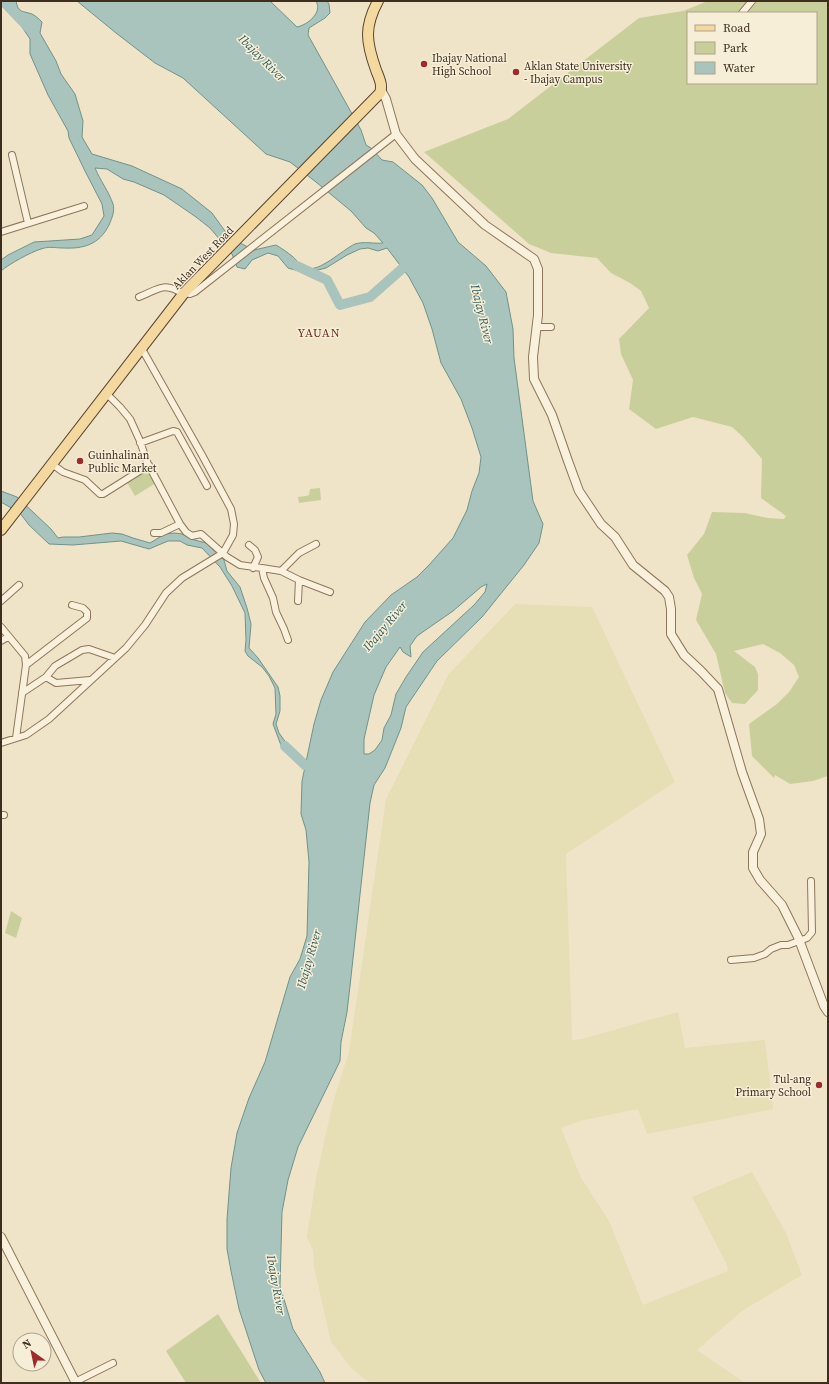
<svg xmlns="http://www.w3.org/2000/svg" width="829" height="1384" viewBox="0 0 829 1384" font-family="'Source Serif 4',serif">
	<rect width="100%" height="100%" fill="#f0e4c8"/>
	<!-- farmland -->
	<path fill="#e6deb5" d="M515,604L592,607L675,782L566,854L572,1040L582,1039L678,1012L685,1048L765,1040L773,1109L647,1134L638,1109L584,1120L561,1128L580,1176L609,1221L643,1305L728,1271L727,1265L692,1197L752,1172L786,1233L802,1275L742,1311L697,1350L745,1383H370L353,1370L331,1342L314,1267L313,1250L307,1237L316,1178L333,1102L349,1052L386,799L448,675Z"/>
	<!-- green -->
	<path fill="#c9cf9b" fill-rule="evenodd" d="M708,1H828V776L813,781L790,784L775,775L774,778L752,756L749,724L777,704L789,692L799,677L794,665L780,653L763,644L734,651L755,667L758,674V690L745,704L732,703L725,693L716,654L696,620L702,594L694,578L687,555L704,534L712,512L745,513L768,518L784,519L786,516L761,498L762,459L743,437L732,427L693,417L656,429L629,409L633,380L621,354L619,339L649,308L641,291L630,283L611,273L597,258L551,253L529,244L424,152L508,119L639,18L683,11ZM688,13H816V83H688Z
		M148,467L156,483L135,496L126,481Z
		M320,488L321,500L299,503L298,497L306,496L309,495L310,489Z
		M11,911L22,918L16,938L5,933Z
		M218,1314L261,1383H186L166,1351Z"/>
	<!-- water -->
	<path fill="#a9c4bc" stroke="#6f938a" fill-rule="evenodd" d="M6,1H16C18,13 23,11 32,14C36,16 39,19 42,22L40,33L56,61L61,74L75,94L83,121L82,137L92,154L132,166L182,189L212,213L230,238L254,250L276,245C281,248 287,252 292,256C297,260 299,265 306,268C319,273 342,250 355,244C364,241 374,244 383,243L374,233L366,228L351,211L316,182L290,162L266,154L183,78L155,63L116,33L77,1H270L297,27C307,25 323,13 316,1H327L329,4L330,13L325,18L309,28L308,35L361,130L366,145L371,148L382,160L393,162L422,185L432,198L458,242L486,266L506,292L513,329L514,358L533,501L543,524L539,543L524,565L482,617L437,661L406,707L401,728L385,768L374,785L370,803L350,986L347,1012L341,1042L340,1061L298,1147L288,1180L282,1212L280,1286L293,1329L320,1372L325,1383H266L259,1370L239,1309L231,1271L227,1249V1219L231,1168L237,1133L249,1098L265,1062L290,977L300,959L307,936L309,862L306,830L301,814L302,781L314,724L321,700L333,672L365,622L391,595L417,577L429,565L453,538L467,510L472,491L479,473L481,457L472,428L461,399L441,363L432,329L423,303L409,277L387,248L378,251L368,248L360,249L347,255L326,268L306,273L288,268L278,256L268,253L252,260L245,269L237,267L232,254L210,228L196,217L164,195L134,182L123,179L107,169L95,168C100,180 109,192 113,204C115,211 112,218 109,225C99,245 83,249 63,248C55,248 49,246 41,249C31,252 9,264 1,271V260L8,255L34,242L80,239L92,235L104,216L102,204L85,171L69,138L68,131L48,95L30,54V39L20,24L17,12ZM487,584L485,592L474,605L423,652L406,677L396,694L391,715L384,728L382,740L375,750L369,754H364V739L374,695L386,667L400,647L403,652L411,657L410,646L417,636L453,611L481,587Z
		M1,491L17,497L51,529L58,538L63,537H79L112,533L122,534L133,538L150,543L165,534L175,533L182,534L191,539L206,543L224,560L227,571L240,587L247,608L251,624L249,648L258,658L278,687L280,696V711L276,724L279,733L295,755V757L282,748L273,724L276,714L275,688L269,676L262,667L248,656L245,651L246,640L245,613L232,586L220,567L202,548L187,545L180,541H168L149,549L121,541L73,545L49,544L29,525L20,513L1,502Z"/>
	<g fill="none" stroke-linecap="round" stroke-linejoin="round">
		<!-- river -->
		<path stroke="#a9c4bc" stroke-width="10" d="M3,1L28,27
			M297,266L327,280L340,305L370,297L412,260
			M285,746L305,765"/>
		<!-- minor casing -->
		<g stroke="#8d765c" stroke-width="8">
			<path id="minor" d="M742,13L752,1
				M12,155L28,223
				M1,232L84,206
				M184,293L190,294L195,292L396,134
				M139,297C159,289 164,281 183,294
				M536,327H551
				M107,394L120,407L130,419L140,441L147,462L180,524L186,532L192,536L201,534L227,557L240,565L262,568L264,578L273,598L276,612L284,629L288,640
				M140,443L173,431L177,432L207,486
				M52,464L63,472L85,480L100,494H103L149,465
				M154,533H161L180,524
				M249,545L255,550L258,557L253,568
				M262,568L281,571L299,580L298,601
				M281,571L299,553L316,544
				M299,580L330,592
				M1,601L19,585
				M1,627L25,656L26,665L16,738
				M1,641L8,637
				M26,665L87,618V612L83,608L72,605
				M46,677L56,683L90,680
				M22,693L46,677L55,666L82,650L89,649L115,658
				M1,743L26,735L49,719L126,648L145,625L166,593L182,578L223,553L233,535L234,524L231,509L202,455L142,349
				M1,815H4
				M731,960L754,958L765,954L771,949L781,945H788L807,938L812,932L811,881
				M75,1382L113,1363"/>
		</g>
		<!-- tertiary casing -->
		<g stroke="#8d765c" stroke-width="10">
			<path id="tertiary" d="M381,90L386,99L396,134L415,159L485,225L534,259L538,269V315L533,357L534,379L552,415L568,461L579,491L601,524L615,537L633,565L665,591L669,597L671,609V634L684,655L701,671L718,689L742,772L759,819L761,834L753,852V868L760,880L782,905L798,937L824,1006L828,1012
				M1,1237L76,1383"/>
		</g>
		<!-- primary casing -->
		<g stroke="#5b4430" stroke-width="12">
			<path id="primary" d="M1,530L184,293L380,93C383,85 379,78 376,70C366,42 364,27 378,1"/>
		</g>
		<!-- minor -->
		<use href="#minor" stroke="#faf1dc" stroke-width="6"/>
		<!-- tertiary -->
		<use href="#tertiary" stroke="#faf1dc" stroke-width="8"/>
		<!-- primary -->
		<use href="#primary" stroke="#f3d9a0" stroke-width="10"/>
	</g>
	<!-- markers -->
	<g fill="#9e2a2b" stroke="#f7eed8" stroke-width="1.5">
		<circle cx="424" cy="64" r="4"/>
		<circle cx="516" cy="72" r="4"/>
		<circle cx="80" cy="461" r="4"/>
		<circle cx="819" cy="1085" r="4"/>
	</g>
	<g text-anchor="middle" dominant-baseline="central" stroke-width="3" stroke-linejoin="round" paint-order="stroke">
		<!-- poi labels -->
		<g font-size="11" fill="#3d2e20" stroke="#f7eed8" text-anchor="start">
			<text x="432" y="58">Ibajay National<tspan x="432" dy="13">High School</tspan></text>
			<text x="524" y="66">Aklan State University<tspan x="524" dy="13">- Ibajay Campus</tspan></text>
			<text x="88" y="455">Guinhalinan<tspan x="88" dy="13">Public Market</tspan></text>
			<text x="811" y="1079" text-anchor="end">Tul-ang<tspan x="811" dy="13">Primary School</tspan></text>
		</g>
		<!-- street labels -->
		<g font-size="11" fill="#3d2e20" stroke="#f7eed8">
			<text transform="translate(203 258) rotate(-46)">Aklan West Road</text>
		</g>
		<!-- water labels -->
		<g font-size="12" font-style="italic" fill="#2f5d5a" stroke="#f7eed8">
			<text transform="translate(262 58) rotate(45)">Ibajay River</text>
			<text transform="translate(482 314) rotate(76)">Ibajay River</text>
			<text transform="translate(385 626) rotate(-50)">Ibajay River</text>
			<text transform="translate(309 959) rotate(-74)">Ibajay River</text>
			<text transform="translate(276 1285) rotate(80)">Ibajay River</text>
		</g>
		<!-- neighbourhood labels -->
		<g font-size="12" letter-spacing="1" fill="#6b2e1e" stroke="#f7eed8">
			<text x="319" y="333">YAUAN</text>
		</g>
	</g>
	<!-- border -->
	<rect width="829" height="1384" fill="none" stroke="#3d2e20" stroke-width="4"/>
	<!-- legend -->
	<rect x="687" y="12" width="130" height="72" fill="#f7eed8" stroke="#ada18e"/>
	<rect x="695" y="25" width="20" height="6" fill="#f3d9a0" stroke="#ada18e"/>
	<text x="723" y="32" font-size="12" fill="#3d2e20">Road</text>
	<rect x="695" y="42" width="20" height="12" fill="#c9cf9b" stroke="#ada18e"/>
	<text x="723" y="52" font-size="12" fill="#3d2e20">Park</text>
	<rect x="695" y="62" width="20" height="12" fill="#a9c4bc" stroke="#ada18e"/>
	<text x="723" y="72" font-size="12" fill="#3d2e20">Water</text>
	<!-- north arrow -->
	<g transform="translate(32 1352) rotate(327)"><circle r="19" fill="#f7eed8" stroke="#ada18e"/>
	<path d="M0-3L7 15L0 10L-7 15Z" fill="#9e2a2b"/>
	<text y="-6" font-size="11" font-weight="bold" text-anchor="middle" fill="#3d2e20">N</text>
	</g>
</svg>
